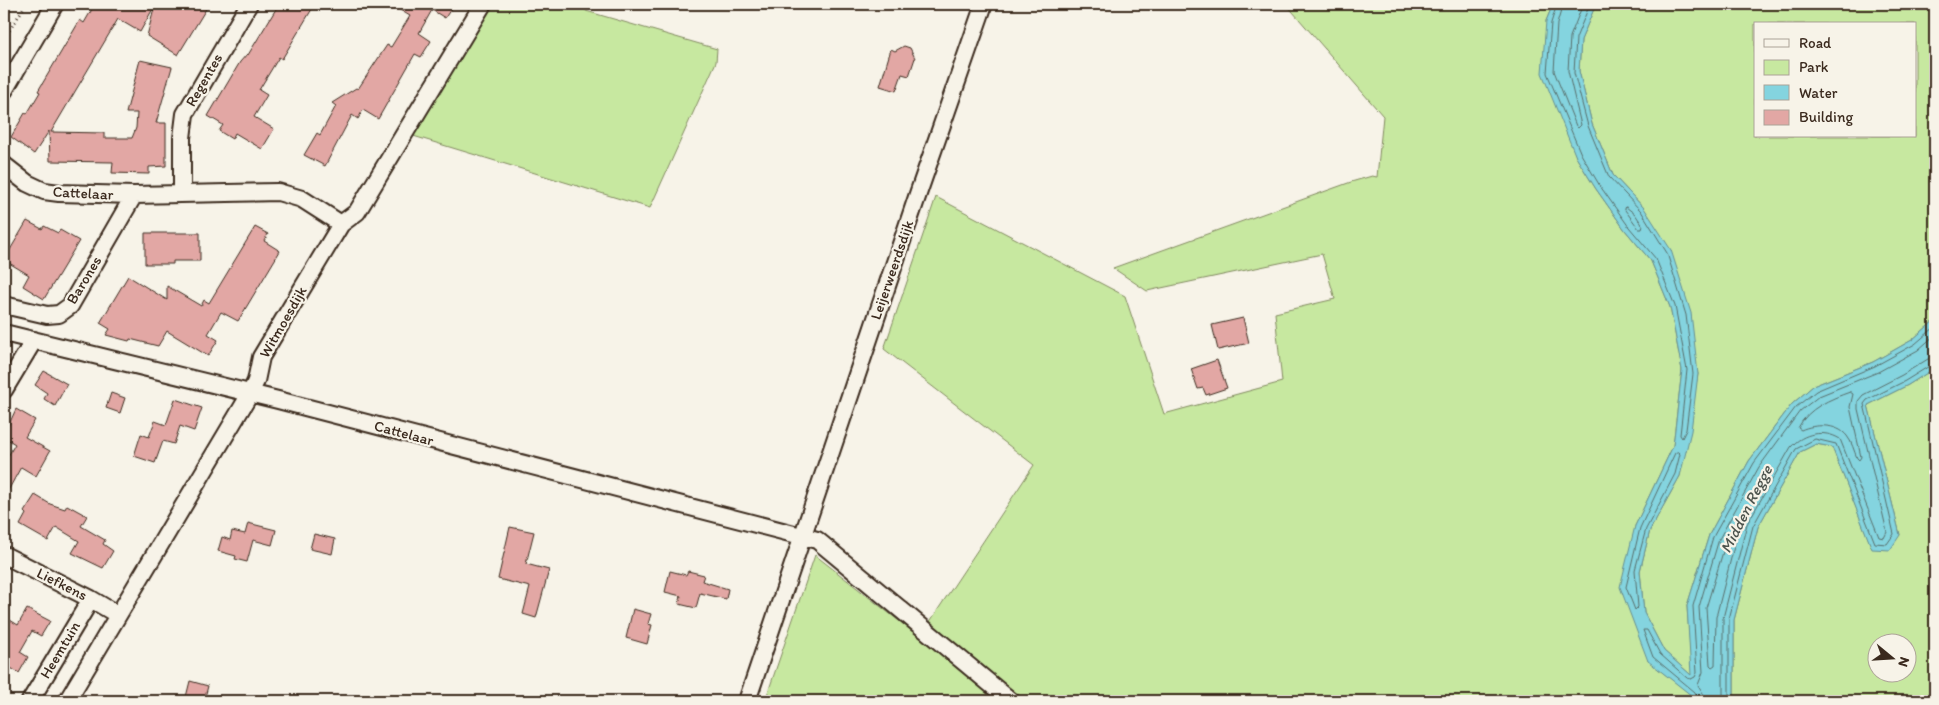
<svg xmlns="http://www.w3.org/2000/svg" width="1939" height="705" viewBox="0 0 1939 705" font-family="Itim,sans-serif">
	<rect width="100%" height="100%" fill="#f7f3e8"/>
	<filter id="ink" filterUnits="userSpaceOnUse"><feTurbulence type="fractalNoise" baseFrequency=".02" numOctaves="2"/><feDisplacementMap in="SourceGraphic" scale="10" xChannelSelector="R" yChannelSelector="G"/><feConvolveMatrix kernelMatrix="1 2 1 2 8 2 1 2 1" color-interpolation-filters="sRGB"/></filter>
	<g filter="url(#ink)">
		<!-- green -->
		<path fill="#c7e8a0" stroke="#81895f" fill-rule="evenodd" d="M488,4H581L586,11L717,49L716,62L650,208L410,135Z
			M1286,4H1553L1546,21L1576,157L1596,189L1625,230L1651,261L1670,307L1682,370L1673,446L1635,526L1648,661L1693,696V701H1026L929,623L1034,465L884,349L936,197L1125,296L1164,414L1282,382L1275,313L1335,299L1322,254L1147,291L1113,268L1351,182L1372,176L1377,177L1383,116Z
			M1596,4H1935V320L1912,340L1873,362L1813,386L1792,404L1749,461L1709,535L1687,606L1692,676L1664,651L1644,613L1640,571L1650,530L1680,476L1698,374L1644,208L1613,175L1592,124L1579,71L1581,40ZM1755,24H1915V136H1755Z
			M1935,368V701H1734V620L1758,527L1800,452L1816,444L1832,447L1872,548L1900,535L1868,405L1908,385ZM1876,642H1906V672H1876Z
			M815,555L1001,701H765Z"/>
		<!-- water -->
		<path fill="#84d4df" stroke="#679092" d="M1553,4H1596L1581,40L1579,71L1592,124L1613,175L1644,208L1671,250L1691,313L1698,374L1691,431L1680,476L1650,530L1640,571L1644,613L1664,651L1691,675L1687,606L1709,535L1749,461L1792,404L1813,386L1873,362L1912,340L1935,320V368L1908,385L1868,405L1900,535L1890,550L1872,549L1832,447L1816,444L1800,452L1758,527L1734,620V701H1693L1692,696L1648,661L1620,587L1635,526L1673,446L1682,370L1670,307L1651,261L1625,230L1596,189L1576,157L1542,73L1546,21Z"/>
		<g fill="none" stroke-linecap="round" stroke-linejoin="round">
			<!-- shore -->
			<path stroke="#586e6b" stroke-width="1" d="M1557,4L1551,23L1547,73L1581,154L1600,186L1629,227L1656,259L1675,306L1687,370L1680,435L1682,438L1686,430L1693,374L1686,315L1667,253L1641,211L1609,177L1588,126L1574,73L1576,38L1590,4
				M1563,4L1557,24L1554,71L1576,126L1578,128L1581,125L1568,71L1570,37L1583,4
				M1626,207L1635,214L1643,226L1642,229H1639L1625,210Z
				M1850,392L1853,394L1850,407L1861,457L1859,460L1857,458C1854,451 1852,442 1847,436C1837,423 1814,424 1801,430L1798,428C1808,408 1830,399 1850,392Z
				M1678,452L1680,454L1675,474L1646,529L1635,570L1638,607L1635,610L1626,587L1640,528L1675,453Z
				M1737,528L1738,531L1716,617L1715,665L1712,667L1710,665L1706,608L1726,542L1733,529Z
				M1698,701L1695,692L1653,657L1643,630H1647L1660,654L1687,678L1691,679L1695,677L1697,673L1693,606L1713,537L1754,463L1796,407L1816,391L1875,366L1915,344L1935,327
				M1704,701L1703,693L1698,685L1703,672L1699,607L1719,539L1759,467L1800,411L1819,396L1878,372L1918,350L1935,335
				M1723,701V618L1747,524L1791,447C1803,433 1824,429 1840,439L1879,537L1884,538L1887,532L1858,409V401L1863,395L1902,375L1928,359L1935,358
				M1729,701V619L1753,526L1796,449L1815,439L1836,444L1875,543L1887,544L1894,534L1864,404L1867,400L1905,381L1931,365L1935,364"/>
		</g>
		<!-- building -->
		<path fill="#e2a7a4" stroke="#3b2a1e" d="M95,4H209L178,55L147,36L155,5L140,32L118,19L51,132L104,133V138H132L136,128L137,113H126L140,60L172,67L156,123H166V166L149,167V174L112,173L113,162L50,161L49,131L34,154L11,137L25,113L27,114L40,92L38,91L80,20L84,23Z
			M279,4H315L282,59L279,57L259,90L267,95L254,117L274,129L262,149L235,133L232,139L219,131L223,125L208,116L240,62L247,54L248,55Z
			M390,4H454L445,18L432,10L419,33L431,41L421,57L415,54L378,119L363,110L358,119L352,115L325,166L304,155L317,133L320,135L336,106L332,103L356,88L358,89L387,45L391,47L410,16Z
			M904,46L910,48L915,58L909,76L902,74L896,91L880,86L891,49L895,51Z
			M27,221L42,229L44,226L58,233L60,230L79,241L44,299L23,286L29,275L4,260Z
			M255,227L268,234L264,241L280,251L238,321L221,312L208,334L218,340L208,356L167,331L158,346L130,339L129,341L106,335L110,329L100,323L128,276L167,300V286L201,306L204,300L209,303Z
			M145,233H200V261H173V264H145Z
			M1243,318L1249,343L1218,350L1212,325Z
			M1217,360L1227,388L1206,395L1203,388L1198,389L1191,369Z
			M44,371L67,384L55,406L44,399L47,393L35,385Z
			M111,393L125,398L120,413L106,408Z
			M175,399L202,408L194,431L180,426L174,444L163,441L155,463L134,456L141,434L149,437L155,421L166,425Z
			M16,409L35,420L25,437L50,451L36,476L21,467L4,498V463L15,444L4,437V435Z
			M35,495L50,504L65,509L67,505L87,516L81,526L105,540L103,544L113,551L103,568L72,553L79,541L56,527L48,541L20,525L26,514L24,512Z
			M248,523L276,530L272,545L253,540L247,562L235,559L236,556L218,551L222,537L230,540L232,531L245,534Z
			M510,527L534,532L526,564L549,570L536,618L523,614L530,587L498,579Z
			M314,534L335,539L332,554L310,549Z
			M670,571L686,575L688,571L704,575L702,581L728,589L726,599L700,593L696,608L679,604L681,596L665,592Z
			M27,609L50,621L41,636L32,631L20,652L28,657L19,673L4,664V631L10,620L18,625Z
			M633,609L651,614L648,624L652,625L647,644L626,638Z
			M190,681L208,686L204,701H185Z"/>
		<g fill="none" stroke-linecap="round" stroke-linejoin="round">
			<!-- minor casing -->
			<g stroke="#3b2a1e" stroke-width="20">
				<path id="minor" d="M4,91L55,4
					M4,165L27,183L44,191L59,193L134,195L278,192L302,199L341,224
					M182,193V138L185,114L249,4
					M4,305L47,315L59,314L70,306L134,195
					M4,333L278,400L817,540L1011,701
					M4,390L34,340
					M4,555L91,599L118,615
					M30,701L91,599
					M67,701L250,394L256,381L261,357L341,224L357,212L483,4
					M747,701L919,191L984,4"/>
			</g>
			<!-- path -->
			<path stroke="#3b2a1e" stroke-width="3" stroke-dasharray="1 4" stroke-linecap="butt" d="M4,39L26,4"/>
			<!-- minor -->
			<use href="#minor" stroke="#f7f3e8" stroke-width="16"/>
		</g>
	</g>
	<g text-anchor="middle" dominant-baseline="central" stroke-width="4.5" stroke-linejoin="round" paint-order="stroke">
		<!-- street labels -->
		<g font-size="15" fill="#3b2a1e" stroke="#f7f3e8">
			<text transform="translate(204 80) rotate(-60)">Regentes</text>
			<text transform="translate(83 193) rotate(3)">Cattelaar</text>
			<text transform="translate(892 270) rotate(-71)">Leijerweerdsdijk</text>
			<text transform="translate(84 280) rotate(-59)">Barones</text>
			<text transform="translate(283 322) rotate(-60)">Witmoesdijk</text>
			<text transform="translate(404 433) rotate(15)">Cattelaar</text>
			<text transform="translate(62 584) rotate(27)">Liefkens</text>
			<text transform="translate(60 650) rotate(-59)">Heemtuin</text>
		</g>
		<!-- water labels -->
		<g font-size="16" font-style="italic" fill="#4d544e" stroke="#f7f3e8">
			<text transform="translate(1746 509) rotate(-63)">Midden Regge</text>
		</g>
	</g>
	<!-- margin -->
	<rect width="1939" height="705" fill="none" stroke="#f7f3e8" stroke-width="20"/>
	<rect x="10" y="10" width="1919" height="685" fill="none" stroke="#3b2a1e" stroke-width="2" filter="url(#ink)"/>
	<!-- legend -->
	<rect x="1754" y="22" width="162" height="115" fill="#f7f3e8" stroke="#aca397"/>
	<rect x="1764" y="39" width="25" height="8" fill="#f7f3e8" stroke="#aca397"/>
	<text x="1799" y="48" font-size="15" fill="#3b2a1e">Road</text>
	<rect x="1764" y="60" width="25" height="15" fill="#c7e8a0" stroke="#aca397"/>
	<text x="1799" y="72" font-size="15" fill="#3b2a1e">Park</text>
	<rect x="1764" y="85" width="25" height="15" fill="#84d4df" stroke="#aca397"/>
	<text x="1799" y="98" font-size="15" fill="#3b2a1e">Water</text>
	<rect x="1764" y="110" width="25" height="15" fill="#e2a7a4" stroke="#aca397"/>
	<text x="1799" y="122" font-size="15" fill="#3b2a1e">Building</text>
	<!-- north arrow -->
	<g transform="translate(1892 658) rotate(108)"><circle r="24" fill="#f7f3e8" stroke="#aca397"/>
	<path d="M0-4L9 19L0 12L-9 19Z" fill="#3b2a1e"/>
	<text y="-8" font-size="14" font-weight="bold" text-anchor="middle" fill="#3b2a1e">N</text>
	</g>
</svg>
